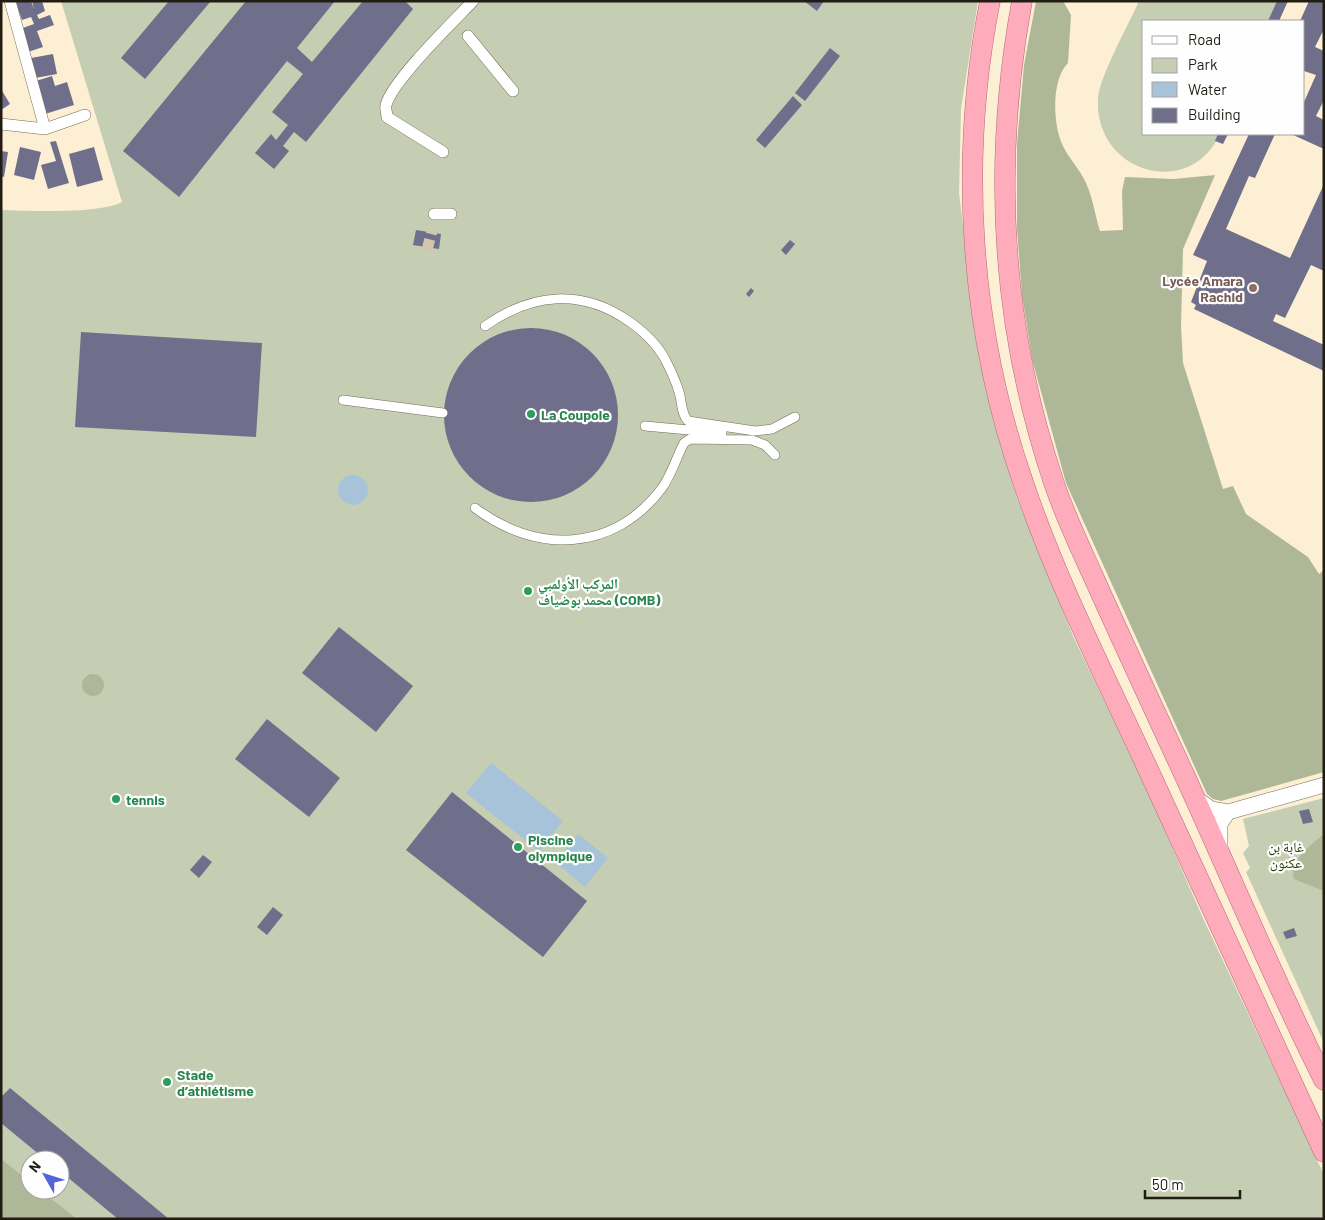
<svg xmlns="http://www.w3.org/2000/svg" width="1325" height="1220" viewBox="0 0 1325 1220" font-family="Barlow,'Noto Naskh Arabic',sans-serif">
	<rect width="100%" height="100%" fill="#fdefd4"/>
	<!-- green -->
	<path fill="#c5cdb2" fill-rule="evenodd" d="M61,1H978L961,109L959,193L980,363L1001,447L1017,498L1073,636L1148,792L1202,916L1324,1175V1219H1V210C28,211 100,214 122,202ZM30,1160H60V1190H30Z
		M1139,1H1281L1272,21H1144V134H1220C1189,201 1094,172 1098,99C1099,77 1129,24 1139,1Z
		M1324,798V1043L1246,872L1250,868L1243,853L1249,846L1243,819Z"/>
	<!-- forest -->
	<path fill="#aeb899" d="M1036,1H1063L1071,15L1068,63C1051,80 1053,123 1062,144C1068,158 1080,169 1086,183C1093,198 1095,216 1100,231L1123,230L1122,191L1125,177L1174,179L1215,175L1183,249L1181,326L1183,363L1223,489L1233,486L1246,514L1308,557L1319,574L1324,570V772L1221,801L1213,799L1207,794L1066,483L1032,359L1022,295L1017,229V144L1024,65Z
		M82 685a11 11 0 1 1 22 0a11 11 0 1 1-22 0Z
		M1324,834V891L1294,879C1289,860 1311,845 1324,834Z
		M1,1159L30,1182V1190H40L77,1219H1Z"/>
	<!-- water -->
	<path fill="#a7c3d9" d="M338 490a15 15 0 1 1 30 0a15 15 0 1 1-30 0Z
		M491,763L563,821L539,851L466,793Z
		M578,834L608,858L585,887L555,862Z"/>
	<!-- building -->
	<path fill="#706f8b" d="M15,1H31L34,9L32,1H42L45,11L37,15L39,19L50,15L54,25L37,31L43,47L28,52L20,29L34,24L31,17L22,20Z
		M169,1H211L145,79L121,58Z
		M246,1H335L297,48L312,62L363,1H405L413,9L306,142L294,132L283,146L289,151L274,169L255,153L271,134L276,140L288,125L272,112L303,74L287,61L179,197L123,151Z
		M804,1H824L817,11Z
		M1277,1H1288L1279,21H1268Z
		M1309,1H1324V29L1315,47L1324,51V100L1316,116L1324,120V149L1291,134H1304V102L1316,75L1304,71V21H1300Z
		M830,48L840,56L805,101L795,93Z
		M53,54L57,74L35,78L31,58Z
		M52,76L55,86L67,82L74,105L45,114L36,81Z
		M1,89L10,104L1,110Z
		M793,96L802,105L765,148L756,140Z
		M1218,134H1228L1223,144L1215,141Z
		M1249,134H1275L1255,178L1249,176L1226,229L1290,258L1324,184V271L1311,265L1285,318L1276,314L1273,321L1324,345V371L1194,309L1196,305L1191,302L1207,261L1193,255Z
		M56,141L69,183L48,189L41,165L56,161L50,142Z
		M20,147L41,152L34,180L14,175Z
		M94,147L103,180L77,187L69,154Z
		M1,151L8,152L4,177L1,176Z
		M416,230L441,234L439,249L413,245Z
		M790,240L795,244L786,255L781,250Z
		M751,288L754,291L749,297L746,294Z
		M444 415a87 87 0 1 1 174 0a87 87 0 1 1-174 0Z
		M81,332L262,343L256,437L75,427Z
		M339,627L413,686L376,732L302,673Z
		M267,719L340,778L309,817L235,759Z
		M452,792L587,901L543,957L406,850Z
		M1309,809L1313,822L1303,824L1299,811Z
		M203,855L212,862L199,878L190,870Z
		M273,907L283,915L267,935L257,927Z
		M1294,928L1297,936L1286,939L1283,932Z
		M10,1088L169,1219H118L60,1171V1160H46L1,1123V1097Z"/>
	<g fill="none" stroke-linecap="round" stroke-linejoin="round">
		<!-- minor-tunnel -->
		<path stroke="#d1c5ad" stroke-width="11" stroke-dasharray="11 5.5" stroke-linecap="butt" d="M427,250L432,231"/>
		<!-- pedestrian casing -->
		<g stroke="#766a52" stroke-width="10">
			<path id="pedestrian" d="M485,326C532,293 582,288 630,322C644,332 658,345 666,361C671,371 676,381 679,392C682,401 681,414 688,421L755,431L772,429L795,417
				M343,400L443,413
				M645,426L722,433
				M475,508C536,554 613,553 662,488C672,474 676,458 684,443L690,439L752,440L765,445L775,455"/>
		</g>
		<!-- minor casing -->
		<g stroke="#766a52" stroke-width="12">
			<path id="minor" d="M10,1L45,129
				M468,36L513,91
				M1,124L45,129L85,115
				M443,152L387,117C387,113 385,109 386,105C392,81 453,22 473,1
				M434,214H451"/>
		</g>
		<!-- tertiary casing -->
		<g stroke="#766a52" stroke-width="16">
			<path id="tertiary" d="M1196,798L1211,809L1228,812L1324,785
				M1220,849V824L1228,812"/>
		</g>
		<!-- trunk casing -->
		<g stroke="#b16c76" stroke-width="21">
			<path id="trunk" d="M990,1C958,162 970,331 1024,485C1057,582 1104,674 1147,767C1206,895 1265,1024 1324,1152
				M1022,1C992,164 1001,326 1054,483C1065,516 1080,547 1094,578C1123,643 1153,707 1183,772C1230,874 1273,979 1324,1080"/>
		</g>
		<!-- pedestrian -->
		<use href="#pedestrian" stroke="#fff" stroke-width="9"/>
		<!-- minor -->
		<use href="#minor" stroke="#fff" stroke-width="11"/>
		<!-- tertiary -->
		<use href="#tertiary" stroke="#fff" stroke-width="15"/>
		<!-- trunk -->
		<use href="#trunk" stroke="#feabbc" stroke-width="20"/>
	</g>
	<!-- markers -->
	<circle fill="#8d6e63" stroke="#fefefe" stroke-width="2" cx="1253" cy="288" r="5"/>
	<g fill="#2e9e5b" stroke="#fefefe" stroke-width="2">
		<circle cx="531" cy="414" r="5"/>
		<circle cx="528" cy="591" r="5"/>
		<circle cx="116" cy="799" r="5"/>
		<circle cx="518" cy="847" r="5"/>
		<circle cx="167" cy="1082" r="5"/>
	</g>
	<g text-anchor="middle" dominant-baseline="central" stroke-width="4.5" stroke-linejoin="round" paint-order="stroke">
		<!-- education labels -->
		<g font-size="14" font-weight="bold" fill="#785e54" stroke="#fefefe" text-anchor="end">
			<text x="1243" y="280">Lycée Amara<tspan x="1243" dy="16">Rachid</tspan></text>
		</g>
		<!-- leisure labels -->
		<g font-size="14" font-weight="bold" fill="#27864d" stroke="#fefefe" text-anchor="start">
			<text x="541" y="414">La Coupole</text>
			<text x="538" y="583">المركب الأولمبي<tspan x="538" dy="16">محمد بوضياف (COMB)</tspan></text>
			<text x="126" y="799">tennis</text>
			<text x="528" y="839">Piscine<tspan x="528" dy="16">olympique</tspan></text>
			<text x="177" y="1074">Stade<tspan x="177" dy="16">d’athlétisme</tspan></text>
		</g>
		<!-- park labels -->
		<g font-size="14" fill="#2a3501" stroke="#fefefe">
			<text x="1286" y="846">غابة بن<tspan x="1286" dy="16">عكنون</tspan></text>
		</g>
	</g>
	<!-- border -->
	<rect width="1325" height="1220" fill="none" stroke="#211d13" stroke-width="5"/>
	<!-- legend -->
	<rect x="1142" y="20" width="162" height="115" fill="#fefefe" stroke="#a6a4a0"/>
	<rect x="1152" y="36" width="25" height="8" fill="#ffffff" stroke="#a6a4a0"/>
	<text x="1188" y="45" font-size="15" fill="#211d13">Road</text>
	<rect x="1152" y="58" width="25" height="15" fill="#c5cdb2" stroke="#a6a4a0"/>
	<text x="1188" y="70" font-size="15" fill="#211d13">Park</text>
	<rect x="1152" y="82" width="25" height="15" fill="#a7c3d9" stroke="#a6a4a0"/>
	<text x="1188" y="95" font-size="15" fill="#211d13">Water</text>
	<rect x="1152" y="108" width="25" height="15" fill="#706f8b" stroke="#a6a4a0"/>
	<text x="1188" y="120" font-size="15" fill="#211d13">Building</text>
	<!-- north arrow -->
	<g transform="translate(45 1175) rotate(309)"><circle r="24" fill="#fefefe" stroke="#a6a4a0"/>
	<path d="M0-4L9 19L0 12L-9 19Z" fill="#5563da"/>
	<text y="-8" font-size="14" font-weight="bold" text-anchor="middle" fill="#211d13">N</text>
	</g>
	<!-- scale -->
	<path d="M1145 1190v8h95v-8" fill="none" stroke="#211d13" stroke-width="2.5"/>
	<text x="1152" y="1190" font-size="15" fill="#211d13" stroke="#fefefe" stroke-width="4" paint-order="stroke">50 m</text>
</svg>
